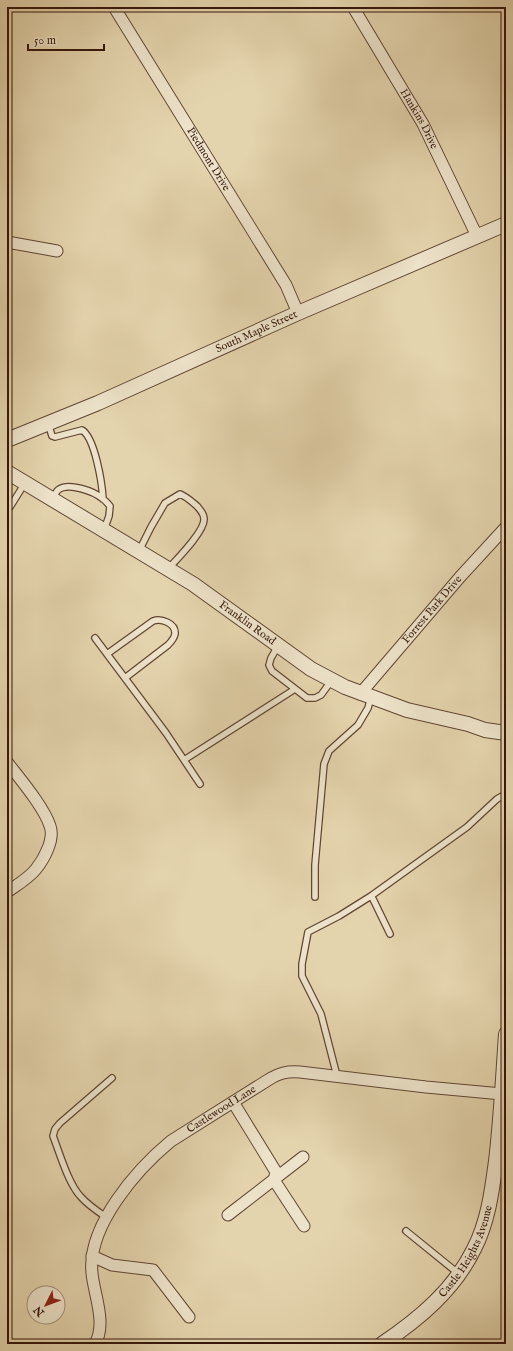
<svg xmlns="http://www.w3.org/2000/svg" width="513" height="1351" viewBox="0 0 513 1351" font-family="'IM FELL English',serif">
	<rect width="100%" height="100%" fill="#e4d4ad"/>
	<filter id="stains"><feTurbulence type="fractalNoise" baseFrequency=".005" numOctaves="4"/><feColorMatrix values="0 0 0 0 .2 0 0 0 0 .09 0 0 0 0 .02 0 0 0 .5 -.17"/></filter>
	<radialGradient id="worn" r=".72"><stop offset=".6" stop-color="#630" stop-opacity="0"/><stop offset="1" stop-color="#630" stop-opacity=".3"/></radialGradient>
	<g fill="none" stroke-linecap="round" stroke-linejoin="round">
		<!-- service casing -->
		<g stroke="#614634" stroke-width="8">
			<path id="service" d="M48,423L52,436L55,437L82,430C95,438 102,483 103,499
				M52,498C54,496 56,492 58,490C68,482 94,491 103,499C106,501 108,504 110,506L109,516L104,530
				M7,505L10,507L25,483
				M139,551L151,527L165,503L180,494C187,497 191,501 197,506C200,510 204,513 204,519C205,531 177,559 168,569
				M95,638L166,733L184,760L295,689
				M278,646L271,658L269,665L272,671L307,698H315L321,695L332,680
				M107,654L153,621C161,618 176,623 175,634C174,639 171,642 168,645L125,678
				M184,760L200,784
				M371,896L467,827L497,799L506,794
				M315,897V865L324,764L329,751L358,725L368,708L371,697
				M337,1076L321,1014L302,976V964L308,932L339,916L371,896L373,899L390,934
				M106,1217C97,1211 88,1205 81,1197C68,1183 60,1154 53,1136L55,1129L60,1123L112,1078
				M406,1231L459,1274"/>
		</g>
		<!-- minor casing -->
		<g stroke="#614634" stroke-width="13">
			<g id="minor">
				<path id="s1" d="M114,7L286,285L298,313"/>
				<path id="s2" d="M353,7L423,124L477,236"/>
				<path d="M7,242L57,251"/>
				<path id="s3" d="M360,694L460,577L506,527"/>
				<path d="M7,762C20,779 44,807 50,826C55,839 44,859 36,869C29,878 17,885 7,892"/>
				<path d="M233,1102L276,1172L274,1180L304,1226"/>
				<path d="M228,1215L303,1157"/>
				<path d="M92,1256L112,1265L153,1270L189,1317"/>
				<path id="s4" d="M95,1344C107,1323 94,1295 92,1273C87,1226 137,1169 171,1141L268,1080C279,1073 287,1071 300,1072L426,1087L502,1094"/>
			</g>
		</g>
		<!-- tertiary casing -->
		<g stroke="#614634" stroke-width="16">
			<g id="tertiary">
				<path id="s5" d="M7,440L98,403L298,313L506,224"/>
				<path id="s6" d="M7,472L193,584L311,669L345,687L407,710L468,724L485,730L506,733"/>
				<path id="s7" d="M382,1344C419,1319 454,1290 474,1249C488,1222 492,1191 496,1161C501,1119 503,1077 506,1034"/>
			</g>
		</g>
		<!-- service -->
		<use href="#service" stroke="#ede3ca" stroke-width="5.5"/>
		<!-- minor -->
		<use href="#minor" stroke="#ede3ca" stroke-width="11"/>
		<!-- tertiary -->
		<use href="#tertiary" stroke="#ede3ca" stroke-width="14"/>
	</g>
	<g text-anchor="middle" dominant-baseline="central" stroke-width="3.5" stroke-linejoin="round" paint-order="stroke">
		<!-- street labels -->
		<g font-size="11" fill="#35170b" stroke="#ede3ca">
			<text stroke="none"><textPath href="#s2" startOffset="130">Hankins Drive</textPath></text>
			<text stroke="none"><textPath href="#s1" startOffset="179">Piedmont Drive</textPath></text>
			<text stroke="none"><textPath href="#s5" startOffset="272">South Maple Street</textPath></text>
			<text stroke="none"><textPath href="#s3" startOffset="111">Forrest Park Drive</textPath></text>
			<text stroke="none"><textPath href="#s6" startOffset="284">Franklin Road</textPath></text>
			<text stroke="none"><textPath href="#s4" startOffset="291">Castlewood Lane</textPath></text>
			<text stroke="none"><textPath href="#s7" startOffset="128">Castle Heights Avenue</textPath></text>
		</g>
	</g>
	<!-- margin -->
	<rect width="513" height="1351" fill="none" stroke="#e4d4ad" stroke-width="24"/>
	<rect x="8" y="8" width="497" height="1335" fill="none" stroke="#35170b" stroke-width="2"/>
	<rect x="12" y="12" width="489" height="1327" fill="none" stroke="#35170b"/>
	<!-- north arrow -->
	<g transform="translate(46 1305) rotate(228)"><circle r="19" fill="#ede3ca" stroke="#a3917e"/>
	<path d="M0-3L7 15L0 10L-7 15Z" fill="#8f2418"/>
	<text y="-6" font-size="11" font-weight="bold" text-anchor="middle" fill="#35170b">N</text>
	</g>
	<!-- scale -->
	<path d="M28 44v6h76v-6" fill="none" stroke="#35170b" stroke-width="2"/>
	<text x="34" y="44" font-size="12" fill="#35170b" stroke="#ede3ca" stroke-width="3" paint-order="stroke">50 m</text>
	<rect width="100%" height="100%" filter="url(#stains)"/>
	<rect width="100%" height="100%" fill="url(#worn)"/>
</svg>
